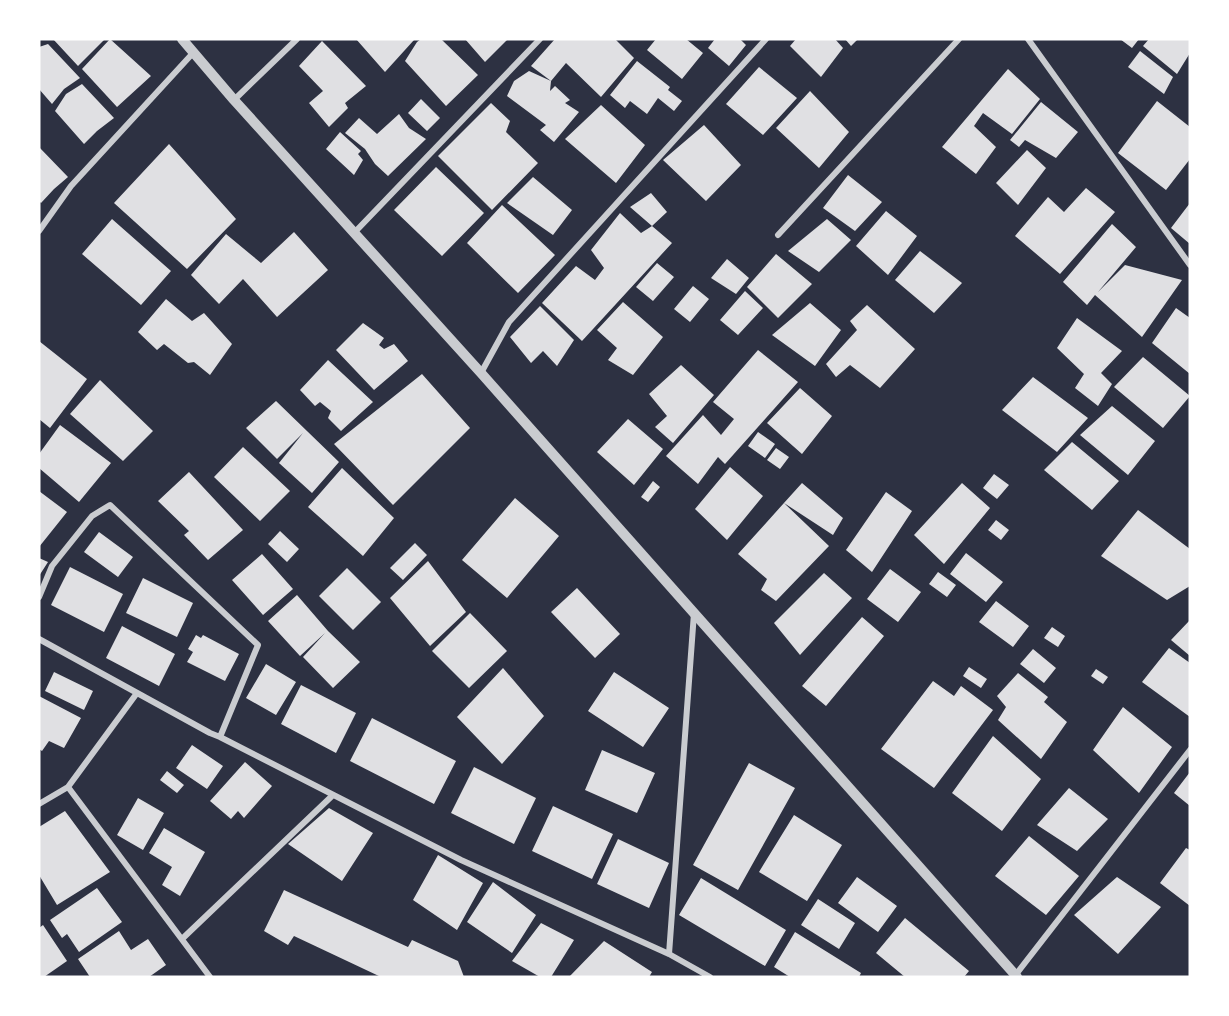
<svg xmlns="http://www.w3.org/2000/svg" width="1229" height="1016" viewBox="0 0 1229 1016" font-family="Cabin,sans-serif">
	<rect width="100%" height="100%" fill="#2d3142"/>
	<!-- building -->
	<path fill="#e0e0e3" d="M53,39H105L78,66Z
		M110,39L151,76L117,107L82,69Z
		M356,39H413L414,40L385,72Z
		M421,39H441L478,75L446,106L405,61L417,42Z
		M465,39H508L485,62Z
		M555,39H615L634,58L601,97L566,63L551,81L531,66Z
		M656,39H686L703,53L682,79L647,50Z
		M715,39H740L746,45L729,66L708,48Z
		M796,39H835L843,48L821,77L790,46Z
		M845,39H858L851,46Z
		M1120,39H1139L1132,48Z
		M1149,39H1190V53L1177,74L1143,46Z
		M322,41L366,86L345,103L348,108L329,127L309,103L323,91L299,66Z
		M48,44L80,78L64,89L52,104L39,89V47Z
		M1140,51L1173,77L1164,94L1128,67Z
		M637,61L670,87L668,90L682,101L674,111L658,98L647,114L630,101L625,108L610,95Z
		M759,67L797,98L763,135L726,104Z
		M1008,69L1040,99L1012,134L983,113L974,126L996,147L976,174L942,147Z
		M529,71L551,81L550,91L555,86L570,100L565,103L579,112L554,142L540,130L546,125L507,96L514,81Z
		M82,84L114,118L97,131L84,144L55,111L66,94Z
		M810,91L849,132L819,168L776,128Z
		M421,99L440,118L427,131L408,113Z
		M1157,101L1190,127V159L1166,190L1118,153Z
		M1041,102L1078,132L1056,158L1025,140L1019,147L1010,140Z
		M491,103L510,121L506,132L538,163L492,210L438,156Z
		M601,105L645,145L616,183L565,139Z
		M399,114L409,128L426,139L388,176L375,164L365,149L345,133L359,118L377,134Z
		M704,125L741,165L706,201L663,160Z
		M340,132L361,151L358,154L363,160L354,175L326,149Z
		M169,144L236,219L187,269L114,203Z
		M39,147L68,177L54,189L41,203L39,201Z
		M1027,150L1046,168L1018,205L996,183Z
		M436,167L484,213L442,256L394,210Z
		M848,175L882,202L855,231L823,208Z
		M533,177L572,210L553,235L507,203Z
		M1086,188L1115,212L1060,274L1015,236L1048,197L1064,212Z
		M651,193L667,212L652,226L630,207Z
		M1190,203V244L1171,228Z
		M502,205L555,255L518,293L467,243Z
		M886,211L917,236L888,275L856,246Z
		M620,213L641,233L652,226L672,243L582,341L542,303L576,266L595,280L604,268L591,250Z
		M112,219L171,271L141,305L82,254Z
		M827,219L851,240L819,272L788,251Z
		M1112,224L1136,247L1098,292L1125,265L1182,280L1142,337L1095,295L1087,305L1063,282Z
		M294,232L328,270L277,317L243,279L219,304L191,275L226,234L261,263Z
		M920,251L962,283L934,313L895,280Z
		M776,254L812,284L778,318L747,287Z
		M727,259L749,278L736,294L711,278Z
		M657,263L674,277L653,301L636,287Z
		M693,286L709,299L690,322L674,309Z
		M745,291L763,308L738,335L720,320Z
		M166,299L192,321L204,313L232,344L210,375L194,362L188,363L164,344L157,350L138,332Z
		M623,302L663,337L633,375L608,360L617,348L597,330Z
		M810,303L841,330L815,366L772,335Z
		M867,305L915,349L880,388L850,365L836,377L826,364L857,330L850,321Z
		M540,306L574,340L557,366L543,351L531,363L510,337Z
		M1176,308L1190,318V374L1152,343Z
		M1077,318L1122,351L1101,373L1112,384L1098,406L1075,388L1084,374L1057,348Z
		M363,323L384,338L379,345L384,349L394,344L408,361L374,390L336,350Z
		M39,341L87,379L50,428L39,419Z
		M758,350L798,382L725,464L718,457L698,484L666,456L703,415L721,435L734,419L713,402Z
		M1143,357L1190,396L1163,428L1114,387Z
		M328,360L373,402L341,431L328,418L331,411L320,402L315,406L300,390Z
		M681,365L714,395L673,443L655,427L667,416L649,394Z
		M422,374L470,428L393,505L334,444Z
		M1033,377L1088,418L1057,452L1002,410Z
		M100,380L153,431L123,461L70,414Z
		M800,388L832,416L802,454L767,423Z
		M276,401L339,462L312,493L279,463L303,433L277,459L246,428Z
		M1112,406L1155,441L1128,475L1080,435Z
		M628,419L663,449L634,485L597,452Z
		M60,425L111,463L79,502L39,468V454Z
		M758,432L775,444L765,458L748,446Z
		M1072,442L1119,481L1092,510L1044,470Z
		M243,447L290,491L260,521L214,477Z
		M776,448L789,457L780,469L767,460Z
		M730,467L763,496L727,540L695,509Z
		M342,468L394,518L363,556L308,507Z
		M189,472L243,530L208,560L184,535L189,531L158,501Z
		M994,474L1009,485L997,499L983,488Z
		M653,481L660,487L648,502L641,497Z
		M802,483L843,518L833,535L784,503L829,546L776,601L761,590L767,579L738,554Z
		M962,483L990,508L944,564L914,535Z
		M39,491L67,512L39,547Z
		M886,492L912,511L872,572L846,550Z
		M515,498L559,536L507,598L462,560Z
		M1138,510L1190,549V586L1167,600L1101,556Z
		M996,520L1009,530L1001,540L988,530Z
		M280,531L299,549L287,562L268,544Z
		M99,532L133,557L118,577L84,552Z
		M415,543L427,555L403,580L390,568Z
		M966,553L1003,582L986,602L950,574Z
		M262,554L293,589L263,615L232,580Z
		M39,558L48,562L39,576Z
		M428,561L466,612L430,646L390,598Z
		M70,567L123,594L104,632L51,605Z
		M347,568L381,602L353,630L319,596Z
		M890,569L921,592L898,622L867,599Z
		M938,572L956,585L947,597L929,584Z
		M824,573L852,598L800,655L774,623Z
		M143,578L193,603L177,637L126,613Z
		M577,588L620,634L595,658L551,612Z
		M297,595L328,631L360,662L333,688L303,657L325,633L300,656L268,621Z
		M996,601L1029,626L1013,647L979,622Z
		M470,613L507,651L469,688L432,651Z
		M862,617L884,636L826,706L802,686Z
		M1190,620V656L1171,640Z
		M122,626L175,654L159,686L106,658Z
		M1052,627L1065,636L1058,647L1044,638Z
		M196,635L201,638L203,635L239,654L225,681L187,662L193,652L188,649Z
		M1169,648L1190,663V717L1142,682Z
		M1033,649L1056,668L1044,683L1020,664Z
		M266,664L296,682L276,715L246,698Z
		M969,667L987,679L981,688L963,676Z
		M503,668L544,716L502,764L457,717Z
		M1096,669L1108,677L1103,684L1091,676Z
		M54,672L93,691L84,710L45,691Z
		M614,672L669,708L643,747L588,711Z
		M1018,673L1048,697L1044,702L1067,722L1041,759L998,720L1006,707L997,696Z
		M933,681L954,696L961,686L993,710L934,788L881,749Z
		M301,685L356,713L336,753L281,724Z
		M39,696L81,718L64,748L49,741L42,751L39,749Z
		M1123,707L1172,747L1139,793L1093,750Z
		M372,718L456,761L434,804L350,761Z
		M993,736L1041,779L1002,831L952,793Z
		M192,745L223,766L207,789L176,768Z
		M602,750L655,773L637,813L585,790Z
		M245,762L272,786L244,818L238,811L231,819L210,801Z
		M749,763L795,788L738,890L693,865Z
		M474,767L536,798L514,844L451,813Z
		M167,771L184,785L177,793L160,780Z
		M1190,772V806L1174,793Z
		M1069,788L1108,819L1077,851L1037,825Z
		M138,798L164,813L143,850L117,835Z
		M553,806L613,834L592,879L532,851Z
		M329,808L373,833L342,881L288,844Z
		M65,811L110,872L57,905L39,875V827Z
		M794,815L842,845L807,901L759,872Z
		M164,828L205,852L180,896L162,885L172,867L149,853Z
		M1029,836L1079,876L1046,915L995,876Z
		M618,839L669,863L649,908L597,884Z
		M1186,848L1190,850V906L1160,883Z
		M438,855L483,883L457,930L413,900Z
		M857,877L897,906L878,932L838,903Z
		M1117,877L1161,907L1118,954L1074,915Z
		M701,878L786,930L765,966L679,915Z
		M493,882L536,915L512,953L467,922Z
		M97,888L122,922L79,952L67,934L62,938L50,920Z
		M284,890L408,947L412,940L458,961L464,977H381L294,936L288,945L264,931Z
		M818,899L855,923L839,949L801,925Z
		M905,918L969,971L964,977H905L876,953Z
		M541,923L574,940L551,977H540L512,961Z
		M43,925L67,961L44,977H39V928Z
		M119,931L131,950L148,939L166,965L149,977H90L78,959Z
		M795,932L861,973L859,977H790L774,967Z
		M604,941L652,972L649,977H569Z"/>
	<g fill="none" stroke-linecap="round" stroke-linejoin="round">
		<!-- minor -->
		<path stroke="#caccd0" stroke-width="6" d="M1028,39L1190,265
			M234,100L297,39
			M39,231L71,186L193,53
			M354,233L540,39
			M778,235L959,39
			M481,373L509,322L766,39
			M39,597L52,566L92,516L110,505L258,645L220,737
			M39,639L210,733L220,737L461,860L669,954L710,977
			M68,787L210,977
			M39,804L68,787L137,693
			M182,939L333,795
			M669,954L694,613
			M1014,977L1190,750"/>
		<!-- tertiary -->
		<path stroke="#caccd0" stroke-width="10" d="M182,39L234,100L481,373L1017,977"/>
	</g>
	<!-- border -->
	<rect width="1229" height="1016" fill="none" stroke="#ffffff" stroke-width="81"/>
</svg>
